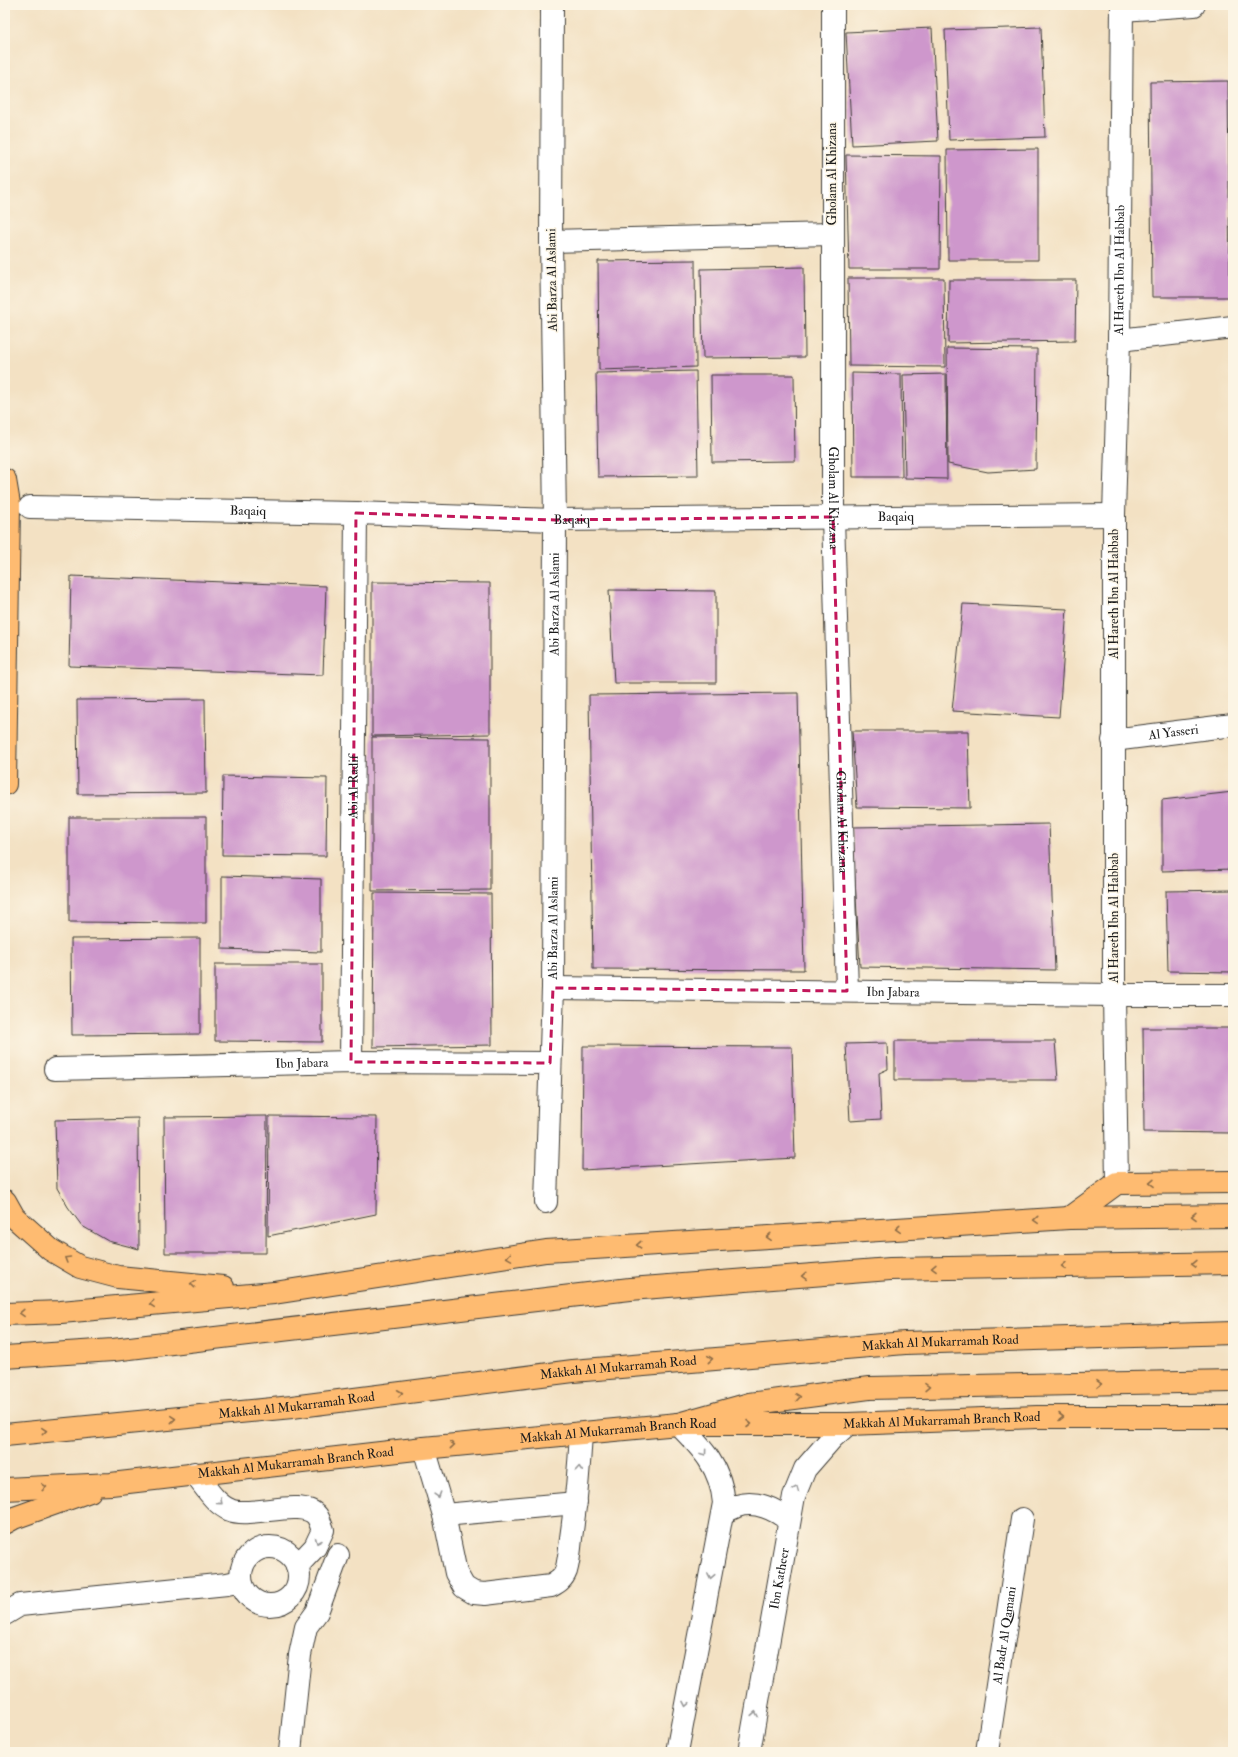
<svg xmlns="http://www.w3.org/2000/svg" width="1238" height="1757" viewBox="0 0 1238 1757" font-family="'IM FELL Double Pica',serif">
	<rect width="100%" height="100%" fill="#fcf5e5"/>
	<filter id="ink" filterUnits="userSpaceOnUse"><feTurbulence type="fractalNoise" baseFrequency=".025" numOctaves="2"/><feDisplacementMap in="SourceGraphic" scale="8" xChannelSelector="R" yChannelSelector="G"/><feConvolveMatrix kernelMatrix="1 2 1 2 8 2 1 2 1" color-interpolation-filters="sRGB"/></filter>
	<filter id="wash" filterUnits="userSpaceOnUse"><feTurbulence type="fractalNoise" baseFrequency=".012" numOctaves="4" result="noise"/><feDisplacementMap in="SourceGraphic" scale="16" xChannelSelector="R" yChannelSelector="G"/><feGaussianBlur stdDeviation="0.9" result="paint"/><feColorMatrix in="noise" values="0 0 0 0 0 0 0 0 0 0 0 0 0 0 0 0 0 1.4 0 .05"/><feComposite in="paint" operator="in"/></filter>
	<g filter="url(#wash)">
		<rect width="100%" height="100%" fill="#f3e1c3"/>
		<g id="blocks">
			<!-- building -->
			<path fill="#ce97cc" d="M1041,27L1045,137L949,140L945,30Z
				M932,28L938,141L852,145L846,32Z
				M1228,81L1230,297H1152L1150,82Z
				M1038,149V260H948L947,150Z
				M846,155L941,156L940,269H849Z
				M695,260L696,367L599,370L598,261Z
				M804,267L805,357L703,358L701,269Z
				M848,278H944L945,367L849,366Z
				M949,280H1076L1075,341L948,343Z
				M947,348L1037,349L1036,469L988,472L948,464Z
				M696,371L698,476L598,477L596,373Z
				M852,373L901,374L902,477H853Z
				M946,374L947,479L905,478L903,375Z
				M711,375H794L795,461L712,462Z
				M71,576L326,586L323,675L69,666Z
				M372,582L490,583V734L372,736Z
				M609,590L716,591V683H614Z
				M963,604L1067,609L1059,717L952,711Z
				M798,693L804,970L593,969L589,695Z
				M205,699L206,793L78,794L77,700Z
				M852,731H968L970,808L857,807Z
				M372,737L490,738V890L372,891Z
				M223,776L327,778L326,856L222,855Z
				M1233,792V869L1162,871V800Z
				M69,817H206V923L69,922Z
				M1049,824L1055,970L860,967L852,827Z
				M222,876L321,879V952L222,949Z
				M1233,890V972L1168,971L1166,891Z
				M374,893L491,894L492,1045L373,1047Z
				M200,938V1034L72,1035L71,939Z
				M215,964H322V1042L215,1041Z
				M1143,1028H1233V1133L1144,1132Z
				M895,1041H1055L1058,1080H895Z
				M887,1043L888,1069L879,1073L881,1119L850,1121L846,1044Z
				M583,1046L792,1047L795,1158L582,1170Z
				M267,1116L266,1253H165L164,1117Z
				M269,1116L377,1117L376,1214L268,1236Z
				M138,1118L139,1249L108,1241L82,1226L68,1207L57,1188L55,1120Z"/>
		</g>
	</g>
	<g filter="url(#ink)">
		<use href="#blocks" fill-opacity="0" stroke="#3c3a35" stroke-width="1"/>
		<g fill="none" stroke-linecap="round" stroke-linejoin="round">
			<!-- minor casing -->
			<g stroke="#3c3a35" stroke-width="24">
				<g id="minor">
					<path id="s1" d="M833,5V517L847,991"/>
					<path d="M1122,10L1194,5"/>
					<path d="M551,241L832,234"/>
					<path d="M1119,340L1233,327"/>
					<path id="s2" d="M30,507L356,513L555,520L1114,515"/>
					<path id="s3" d="M1113,740L1233,725"/>
					<path id="s4" d="M553,988L1114,995H1233"/>
					<path id="s5" d="M351,1062L356,513"/>
					<path id="s6" d="M55,1069L351,1062L550,1063"/>
					<path id="s7" d="M1117,1183L1114,995V515L1119,340L1122,5"/>
					<path id="s8" d="M546,1202L553,988L555,520L551,241L552,5"/>
					<path d="M424,1448L444,1515L456,1573L464,1587L474,1593L485,1594L551,1586C558,1582 563,1579 566,1571C569,1561 570,1549 571,1538C576,1503 579,1469 581,1434"/>
					<path d="M194,1473C204,1485 215,1504 230,1510C251,1519 302,1497 317,1516C319,1519 321,1525 323,1530L315,1547L297,1566"/>
					<path d="M723,1513C727,1511 732,1508 737,1506C755,1500 776,1509 789,1521"/>
					<path d="M444,1515L576,1503"/>
					<circle cx="270" cy="1576" r="29"/>
					<path d="M5,1614L20,1605L227,1584L241,1581"/>
					<path d="M290,1752L300,1655L306,1627L317,1612L338,1555"/>
					<path d="M677,1752L724,1503C721,1467 702,1448 678,1424"/>
					<path id="s9" d="M749,1752L794,1496L805,1469L832,1438L848,1424"/>
					<path id="s10" d="M987,1752L1022,1519"/>
				</g>
			</g>
			<!-- major casing -->
			<g stroke="#3c3a35" stroke-width="24">
				<g id="major">
					<path d="M5,480L9,504L5,784"/>
					<path d="M5,1201L14,1217L51,1250L80,1267L118,1277L223,1287"/>
					<path d="M1069,1218L1117,1183L1233,1182"/>
					<path d="M5,1314L61,1312L274,1293L546,1251L1069,1218L1233,1216"/>
					<path id="s11" d="M5,1489L111,1484L424,1448L678,1424H848L1037,1417H1233"/>
					<path d="M5,1523L14,1518L90,1491"/>
				</g>
			</g>
			<!-- highway casing -->
			<g stroke="#3c3a35" stroke-width="24">
				<g id="highway">
					<path d="M5,1357L113,1350L630,1289L890,1269L1233,1263"/>
					<path d="M678,1424L749,1404L869,1388L1233,1381"/>
					<path id="s12" d="M5,1435L292,1407L573,1371L905,1343L1233,1333"/>
				</g>
			</g>
			<!-- minor -->
			<use href="#minor" stroke="#fff" stroke-width="22"/>
			<!-- major -->
			<use href="#major" stroke="#febb71" stroke-width="22"/>
			<!-- highway -->
			<use href="#highway" stroke="#febb71" stroke-width="22"/>
		</g>
		<!-- one-way arrows -->
		<defs><path id="oneway-chevron" d="M-2-3.5L2.5 0L-2 3.5" fill="none" stroke-width="1.6" stroke-linecap="round" stroke-linejoin="round"/></defs>
		<g stroke="#8d6c46">
			<use href="#oneway-chevron" transform="translate(1152 1183) rotate(179)"/>
			<use href="#oneway-chevron" transform="translate(1194 1216) rotate(179)"/>
			<use href="#oneway-chevron" transform="translate(1036 1220) rotate(176)"/>
			<use href="#oneway-chevron" transform="translate(898 1229) rotate(176)"/>
			<use href="#oneway-chevron" transform="translate(769 1237) rotate(176)"/>
			<use href="#oneway-chevron" transform="translate(639 1245) rotate(176)"/>
			<use href="#oneway-chevron" transform="translate(509 1257) rotate(171)"/>
			<use href="#oneway-chevron" transform="translate(67 1259) rotate(-149)"/>
			<use href="#oneway-chevron" transform="translate(1194 1264) rotate(179)"/>
			<use href="#oneway-chevron" transform="translate(1064 1266) rotate(179)"/>
			<use href="#oneway-chevron" transform="translate(934 1268) rotate(179)"/>
			<use href="#oneway-chevron" transform="translate(804 1276) rotate(176)"/>
			<use href="#oneway-chevron" transform="translate(193 1284) rotate(-174)"/>
			<use href="#oneway-chevron" transform="translate(152 1304) rotate(175)"/>
			<use href="#oneway-chevron" transform="translate(22 1313) rotate(178)"/>
			<use href="#oneway-chevron" transform="translate(710 1359) rotate(-5)"/>
			<use href="#oneway-chevron" transform="translate(1099 1384) rotate(-1)"/>
			<use href="#oneway-chevron" transform="translate(927 1387) rotate(-1)"/>
			<use href="#oneway-chevron" transform="translate(400 1393) rotate(-7)"/>
			<use href="#oneway-chevron" transform="translate(798 1397) rotate(-8)"/>
			<use href="#oneway-chevron" transform="translate(1061 1417)"/>
			<use href="#oneway-chevron" transform="translate(173 1419) rotate(-5)"/>
			<use href="#oneway-chevron" transform="translate(749 1424)"/>
			<use href="#oneway-chevron" transform="translate(44 1431) rotate(-5)"/>
			<use href="#oneway-chevron" transform="translate(452 1445) rotate(-5)"/>
			<use href="#oneway-chevron" transform="translate(44 1487) rotate(-3)"/>
		</g>
		<g stroke="#999">
			<use href="#oneway-chevron" transform="translate(704 1453) rotate(54)"/>
			<use href="#oneway-chevron" transform="translate(579 1469) rotate(-86)"/>
			<use href="#oneway-chevron" transform="translate(796 1489) rotate(-68)"/>
			<use href="#oneway-chevron" transform="translate(438 1495) rotate(73)"/>
			<use href="#oneway-chevron" transform="translate(220 1502) rotate(41)"/>
			<use href="#oneway-chevron" transform="translate(318 1541) rotate(113)"/>
			<use href="#oneway-chevron" transform="translate(711 1576) rotate(101)"/>
			<use href="#oneway-chevron" transform="translate(686 1704) rotate(101)"/>
			<use href="#oneway-chevron" transform="translate(755 1714) rotate(-80)"/>
		</g>
	</g>
	<!-- marked area -->
	<path fill="none" stroke="#c2185b" stroke-width="3" stroke-dasharray="8 5" stroke-linejoin="round" d="M356,513L555,520L833,517L847,991L553,988L550,1063L351,1062Z"/>
	<g text-anchor="middle" dominant-baseline="central" stroke-width="3" stroke-linejoin="round" paint-order="stroke">
		<!-- street labels -->
		<g font-size="13" fill="#1c1c1c" stroke="#fcf5e5">
			<text transform="translate(832 174) rotate(-90)">Gholam Al Khizana</text>
			<text stroke="none"><textPath href="#s7" startOffset="913">Al Hareth Ibn Al Habbab</textPath></text>
			<text transform="translate(552 280) rotate(-91)">Abi Barza Al Aslami</text>
			<text stroke="none"><textPath href="#s1" startOffset="493">Gholam Al Khizana</textPath></text>
			<text stroke="none"><textPath href="#s2" startOffset="218">Baqaiq</textPath></text>
			<text stroke="none"><textPath href="#s2" startOffset="866">Baqaiq</textPath></text>
			<text stroke="none"><textPath href="#s2" startOffset="542">Baqaiq</textPath></text>
			<text transform="translate(1114 594) rotate(-90)">Al Hareth Ibn Al Habbab</text>
			<text stroke="none"><textPath href="#s8" startOffset="598">Abi Barza Al Aslami</textPath></text>
			<text stroke="none"><textPath href="#s3" startOffset="61">Al Yasseri</textPath></text>
			<text stroke="none"><textPath href="#s5" startOffset="275">Abi Al Radif</textPath></text>
			<text stroke="none"><textPath href="#s1" startOffset="817">Gholam Al Khizana</textPath></text>
			<text transform="translate(1114 918) rotate(-90)">Al Hareth Ibn Al Habbab</text>
			<text stroke="none"><textPath href="#s8" startOffset="274">Abi Barza Al Aslami</textPath></text>
			<text stroke="none"><textPath href="#s4" startOffset="340">Ibn Jabara</textPath></text>
			<text stroke="none"><textPath href="#s6" startOffset="247">Ibn Jabara</textPath></text>
			<text stroke="none"><textPath href="#s12" startOffset="940">Makkah Al Mukarramah Road</textPath></text>
			<text stroke="none"><textPath href="#s12" startOffset="617">Makkah Al Mukarramah Road</textPath></text>
			<text stroke="none"><textPath href="#s12" startOffset="293">Makkah Al Mukarramah Road</textPath></text>
			<text stroke="none"><textPath href="#s11" startOffset="940">Makkah Al Mukarramah Branch Road</textPath></text>
			<text stroke="none"><textPath href="#s11" startOffset="616">Makkah Al Mukarramah Branch Road</textPath></text>
			<text stroke="none"><textPath href="#s11" startOffset="292">Makkah Al Mukarramah Branch Road</textPath></text>
			<text stroke="none"><textPath href="#s9" startOffset="176">Ibn Katheer</textPath></text>
			<text stroke="none"><textPath href="#s10" startOffset="118">Al Badr Al Qamani</textPath></text>
		</g>
	</g>
	<!-- margin -->
	<rect width="1238" height="1757" fill="none" stroke="#fcf5e5" stroke-width="20"/>
</svg>
